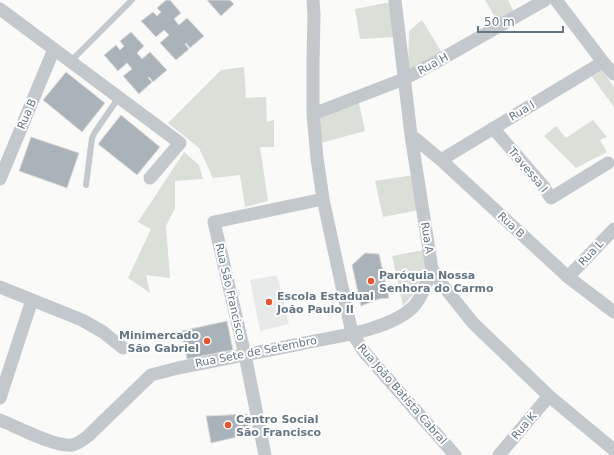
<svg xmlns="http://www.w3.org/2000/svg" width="614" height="455" viewBox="0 0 614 455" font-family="'DejaVu Sans',sans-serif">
	<rect width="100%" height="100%" fill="#fafaf8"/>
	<!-- built -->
	<path fill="#e8e9e9" d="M277,275L289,324L260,331L250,280Z"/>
	<!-- green -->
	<path fill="#dadfd7" d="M485,0H508L514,12L498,22Z
		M391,2L396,37L360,39L355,9Z
		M422,20L442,53L408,71L409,31Z
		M244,67L246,98L266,97L267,122L274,120V147H260L268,201L245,207L240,175L213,178L199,148L168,123L221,70Z
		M602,70L614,87V107L592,77Z
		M358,99L365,131L321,143L317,116Z
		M593,120L607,137L600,140L607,152L576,168L544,136L556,126L566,138Z
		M184,152L199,165L203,179L175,181V208L166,226L170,278L146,275L150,293L128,278L151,229L138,222Z
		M414,175L419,210L383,217L375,181Z
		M424,250L428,268L425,280L403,306L392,256Z"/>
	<!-- building -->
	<path fill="#aab3b9" stroke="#dcdcda" d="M166,0H170L181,13L174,19L179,25L187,18L204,36L190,48L186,43L185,44L189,49L176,60L160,43L169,35L164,30L156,37L141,21L153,12L157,16L161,12L157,8Z
		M207,0H230L234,4L221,16Z
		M131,32L144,46L137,53L142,59L150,52L167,70L153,82L149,77L148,78L152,82L139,94L123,76L132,69L127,63L118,71L104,55L116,45L120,50L124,46L120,41Z
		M66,72L105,103L82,132L43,100Z
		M121,115L160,147L137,175L98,144Z
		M31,137L79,153L67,188L19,171Z
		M365,253L379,254L389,298L379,299L361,306L352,265Z
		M227,321L233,350L187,359L181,331Z
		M247,414L250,434L211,443L206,416Z"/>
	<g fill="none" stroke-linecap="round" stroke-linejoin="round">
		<!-- lane -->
		<path stroke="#c3c8cc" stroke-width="6" d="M71,61L132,0
			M86,185L92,138L95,132L119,97"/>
		<!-- street -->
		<path stroke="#c3c8cc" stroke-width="13" d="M313,0L314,15L313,63V114L317,158L323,199L352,333L365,353L455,455
			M395,0L411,135L432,269L441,283L473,323L549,396L614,450
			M556,0L603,62L614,74
			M0,9L180,143L150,178
			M313,114L404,79L436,62L545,0
			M493,128L544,187L551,198L608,163
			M411,135L441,160L568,277L614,312
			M441,160L603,62
			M0,179L54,49
			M568,277L614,229
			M0,287L82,320L103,332L123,348
			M0,398L32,300
			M0,420C17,427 55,447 72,445C78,444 83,440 88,436L151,375L178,368C218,360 259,352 300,344C332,337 386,331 411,309C422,299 427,281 432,269
			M265,455L245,355L214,222L323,199
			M499,455L549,396"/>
	</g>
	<!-- markers -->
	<g fill="#e4572e" stroke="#fff" stroke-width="1.5">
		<circle cx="371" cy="281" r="4"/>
		<circle cx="269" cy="302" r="4"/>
		<circle cx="207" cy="341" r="4"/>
		<circle cx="228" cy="425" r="4"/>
	</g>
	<g text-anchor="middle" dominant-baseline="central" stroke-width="4" stroke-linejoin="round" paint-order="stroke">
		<!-- street labels -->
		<g font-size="11" fill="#657683" stroke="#fff">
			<text transform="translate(433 64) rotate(-28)">Rua H</text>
			<text transform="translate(522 111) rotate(-31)">Rua I</text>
			<text transform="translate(27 114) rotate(-67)">Rua B</text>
			<text transform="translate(528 170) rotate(50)">Travessa I</text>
			<text transform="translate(511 225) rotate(43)">Rua B</text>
			<text transform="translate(427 238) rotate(81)">Rua A</text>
			<text transform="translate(591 253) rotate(-47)">Rua L</text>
			<text transform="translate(230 292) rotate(77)">Rua São Francisco</text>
			<text transform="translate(256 352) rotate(-11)">Rua Sete de Setembro</text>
			<text transform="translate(402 394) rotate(49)">Rua João Batista Cabral</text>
			<text transform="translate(524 426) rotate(-50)">Rua K</text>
		</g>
		<!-- poi labels -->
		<g font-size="11" font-weight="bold" fill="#657683" stroke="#fff" text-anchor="start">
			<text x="379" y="275">Paróquia Nossa<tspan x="379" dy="13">Senhora do Carmo</tspan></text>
			<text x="277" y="296">Escola Estadual<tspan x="277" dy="13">João Paulo II</tspan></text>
			<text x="199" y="335" text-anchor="end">Minimercado<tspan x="199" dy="13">São Gabriel</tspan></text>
			<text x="236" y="419">Centro Social<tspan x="236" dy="13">São Francisco</tspan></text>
		</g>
	</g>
	<!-- scale -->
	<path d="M478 26v6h85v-6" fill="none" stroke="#657683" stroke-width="2"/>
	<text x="484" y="26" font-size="12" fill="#657683" stroke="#ffffff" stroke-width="3" paint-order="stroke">50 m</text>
</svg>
